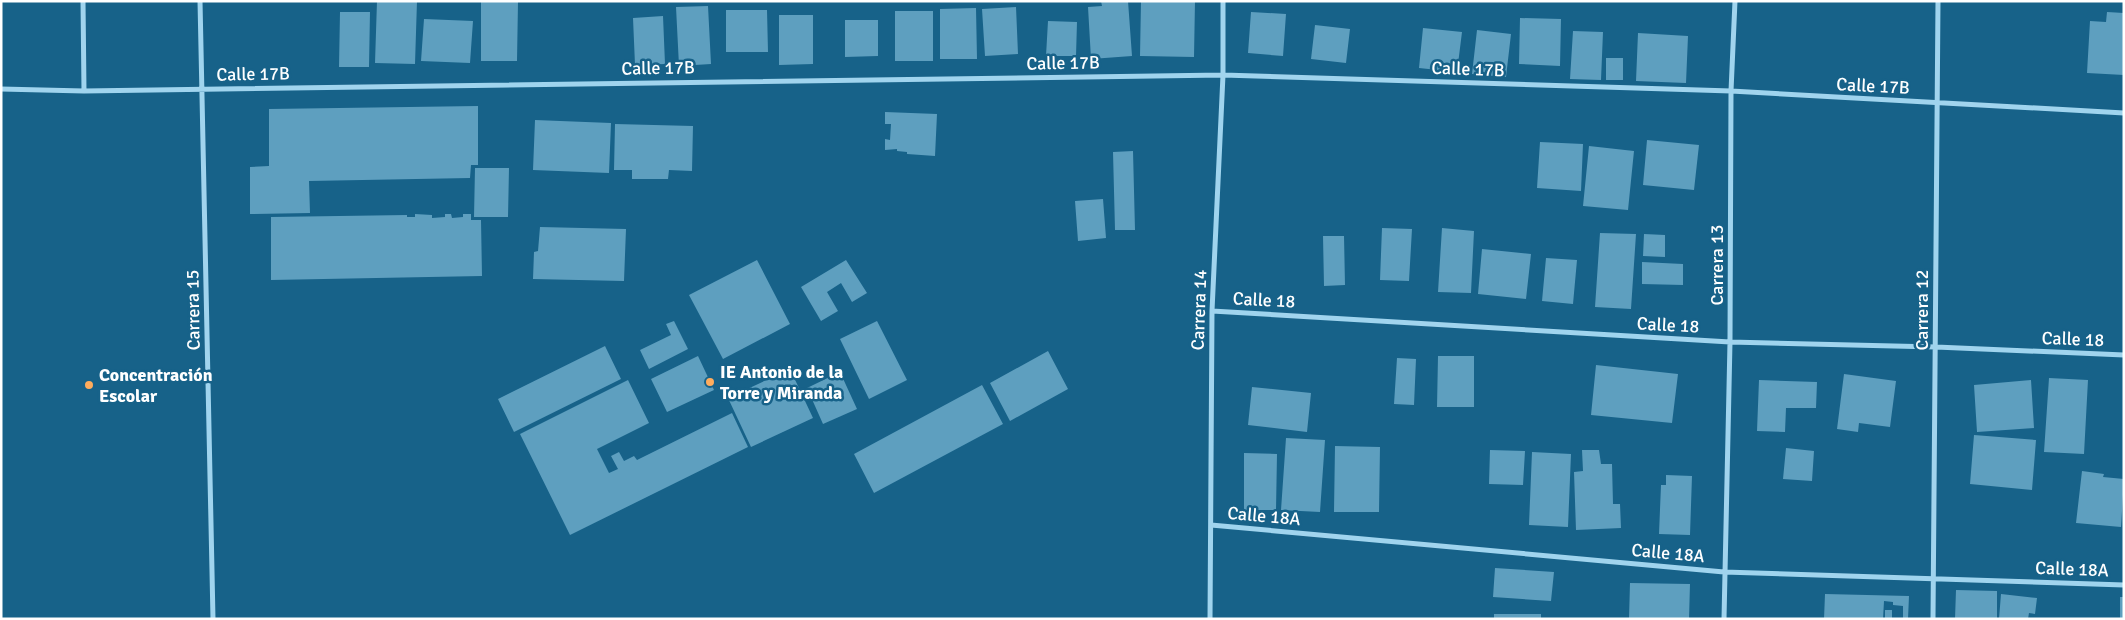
<svg xmlns="http://www.w3.org/2000/svg" width="2125" height="620" viewBox="0 0 2125 620" font-family="Signika,sans-serif">
	<rect width="100%" height="100%" fill="#176289"/>
	<!-- building -->
	<path fill="#5e9fbf" d="M377,1H417L415,64L375,63Z
		M481,1L518,2L517,61H481Z
		M1101,1H1128L1132,56L1091,59L1088,7L1102,6Z
		M1141,1H1195L1194,57L1140,56Z
		M708,6L711,64L679,66L676,7Z
		M1016,7L1018,54L985,56L982,9Z
		M976,8L977,59H940V9Z
		M726,10H767L768,52H726Z
		M895,11H933V61H895Z
		M340,12H370L369,67H339Z
		M1251,12L1286,14L1283,56L1248,53Z
		M2107,12L2124,13V75L2087,73L2090,21L2106,22Z
		M779,15H813V64L779,65Z
		M663,16L665,64L635,65L633,18Z
		M1520,18L1561,19L1560,66L1519,64Z
		M424,19L473,21L470,63L421,61Z
		M845,20H878V56L845,57Z
		M1048,21L1077,22L1076,56H1046Z
		M1315,25L1350,29L1346,63L1311,59Z
		M1423,28L1462,32L1457,72L1419,68Z
		M1477,30L1511,34L1506,77L1472,74Z
		M1573,31L1603,32L1601,80L1570,79Z
		M1638,33L1688,36L1686,83L1636,81Z
		M1606,58H1623V80H1606Z
		M478,106V165H471L470,178L309,181L310,213L250,214V167L269,166V109Z
		M885,112L937,114L935,156L907,154V152L897,151V149L885,150V139L890,140L891,124H885Z
		M535,120L611,123L609,173L533,170Z
		M615,124L693,126L692,171L669,170L668,179H632V170H614Z
		M1647,140L1699,145L1694,190L1643,185Z
		M1540,142L1583,144L1581,191L1537,188Z
		M1589,146L1634,151L1628,210L1583,206Z
		M1133,151L1135,230H1115L1113,152Z
		M475,168H509L508,217H474Z
		M1103,199L1106,238L1078,241L1075,201Z
		M415,214L432,215V218L445,217V214H451L452,218L463,217V214H471V220H481L482,276L271,280V217L407,215V217H415Z
		M540,227L626,229L624,281L533,279L534,252L538,251Z
		M1382,228L1412,229L1409,281L1380,280Z
		M1442,228L1474,231L1471,293L1438,292Z
		M1600,233L1636,234L1631,309L1595,307Z
		M1644,234L1665,235V257L1643,256Z
		M1323,236H1344L1345,285L1324,286Z
		M1482,249L1531,254L1526,299L1478,294Z
		M1546,258L1577,260L1573,304L1542,301Z
		M757,260L790,324L723,359L689,295Z
		M846,260L867,293L852,302L841,283L827,292L838,311L821,321L801,287Z
		M1642,262L1683,264V285L1642,284Z
		M674,321L688,349L649,369L640,350L671,335L666,324Z
		M877,321L907,380L869,399L840,339Z
		M605,346L621,379L514,432L498,399Z
		M1048,351L1068,389L1010,421L990,383Z
		M698,356L714,390L667,412L651,379Z
		M1438,356H1474V407H1437Z
		M1397,358L1416,359L1414,405L1394,404Z
		M1596,365L1678,374L1672,423L1591,415Z
		M790,369L813,418L751,447L728,398Z
		M840,372L857,409L823,424L807,388Z
		M1844,374L1896,381L1890,427L1859,423L1858,432L1837,429Z
		M2049,378L2088,380L2084,454L2044,452Z
		M628,380L649,423L597,449L609,473L618,469L611,456L619,452L624,461L634,456L637,460L732,413L748,447L570,535L520,434Z
		M1759,380L1817,382L1816,408H1786L1785,432L1757,431Z
		M2031,380L2034,428L1977,432L1974,385Z
		M982,385L1003,424L874,493L854,454Z
		M1252,387L1311,393L1307,432L1248,425Z
		M1974,435L2036,440L2032,490L1970,484Z
		M1286,438L1325,440L1320,512L1281,510Z
		M1335,446L1380,447L1379,512H1334Z
		M1786,448L1814,451L1812,481L1783,479Z
		M1490,450L1525,451L1523,485L1489,484Z
		M1582,450H1599L1601,464H1612L1613,504H1620L1621,528L1576,530L1574,472L1583,471Z
		M1532,452L1571,454L1568,527L1529,525Z
		M1244,453L1277,454L1276,510H1244Z
		M2082,471L2104,474L2103,477L2124,479L2121,527L2076,523Z
		M1666,475L1692,476L1690,535L1659,534L1661,485H1666Z
		M1495,568L1554,572L1551,601L1493,597Z
		M1630,583L1690,584L1689,619H1629Z
		M1956,590L1997,591V619H1955Z
		M1825,594L1909,596L1908,619H1903V606L1893,605V602L1884,601L1883,619H1824Z
		M2001,594L2037,598L2035,614L2029,613L2028,619H1999Z
		M2120,597H2124V619H2120Z
		M1885,610H1892V619H1885Z
		M1494,614H1541V619H1494Z"/>
	<g fill="none" stroke-linecap="round" stroke-linejoin="round">
		<!-- street -->
		<path stroke="#a0d4ee" stroke-width="5" d="M83,1L84,91
			M200,1L213,619
			M1,89L84,91L1223,75L1731,91L2124,113
			M1212,311L1730,342L1936,347L2124,355
			M1211,525L1724,572L2124,585
			M1210,619L1212,311L1223,75V1
			M1724,619L1730,342L1731,91L1735,1
			M1933,619L1938,1"/>
	</g>
	<!-- markers -->
	<g fill="#ffac5d" stroke="#176289" stroke-width="2">
		<circle cx="710" cy="382" r="5"/>
		<circle cx="89" cy="385" r="5"/>
	</g>
	<g text-anchor="middle" dominant-baseline="central" stroke-width="5" stroke-linejoin="round" paint-order="stroke">
		<!-- street labels -->
		<g font-size="18" fill="#fff" stroke="#176289">
			<text transform="translate(1063 63) rotate(-1)">Calle 17B</text>
			<text transform="translate(658 68) rotate(-1)">Calle 17B</text>
			<text transform="translate(1468 69) rotate(2)">Calle 17B</text>
			<text transform="translate(253 74) rotate(-1)">Calle 17B</text>
			<text transform="translate(1873 86) rotate(3)">Calle 17B</text>
			<text transform="translate(1717 265) rotate(-90)">Carrera 13</text>
			<text transform="translate(1264 300) rotate(3)">Calle 18</text>
			<text transform="translate(193 310) rotate(-91)">Carrera 15</text>
			<text transform="translate(1199 310) rotate(-88)">Carrera 14</text>
			<text transform="translate(1922 310) rotate(-90)">Carrera 12</text>
			<text transform="translate(1668 325) rotate(3)">Calle 18</text>
			<text transform="translate(2073 339) rotate(2)">Calle 18</text>
			<text transform="translate(1264 516) rotate(5)">Calle 18A</text>
			<text transform="translate(1668 553) rotate(5)">Calle 18A</text>
			<text transform="translate(2072 569) rotate(2)">Calle 18A</text>
		</g>
		<!-- poi labels -->
		<g font-size="18" font-weight="bold" fill="#fff" stroke="#176289" text-anchor="start">
			<text x="720" y="372">IE Antonio de la<tspan x="720" dy="21">Torre y Miranda</tspan></text>
			<text x="99" y="375">Concentración<tspan x="99" dy="21">Escolar</tspan></text>
		</g>
	</g>
	<!-- border -->
	<rect width="2125" height="620" fill="none" stroke="#ffffff" stroke-width="5"/>
</svg>
